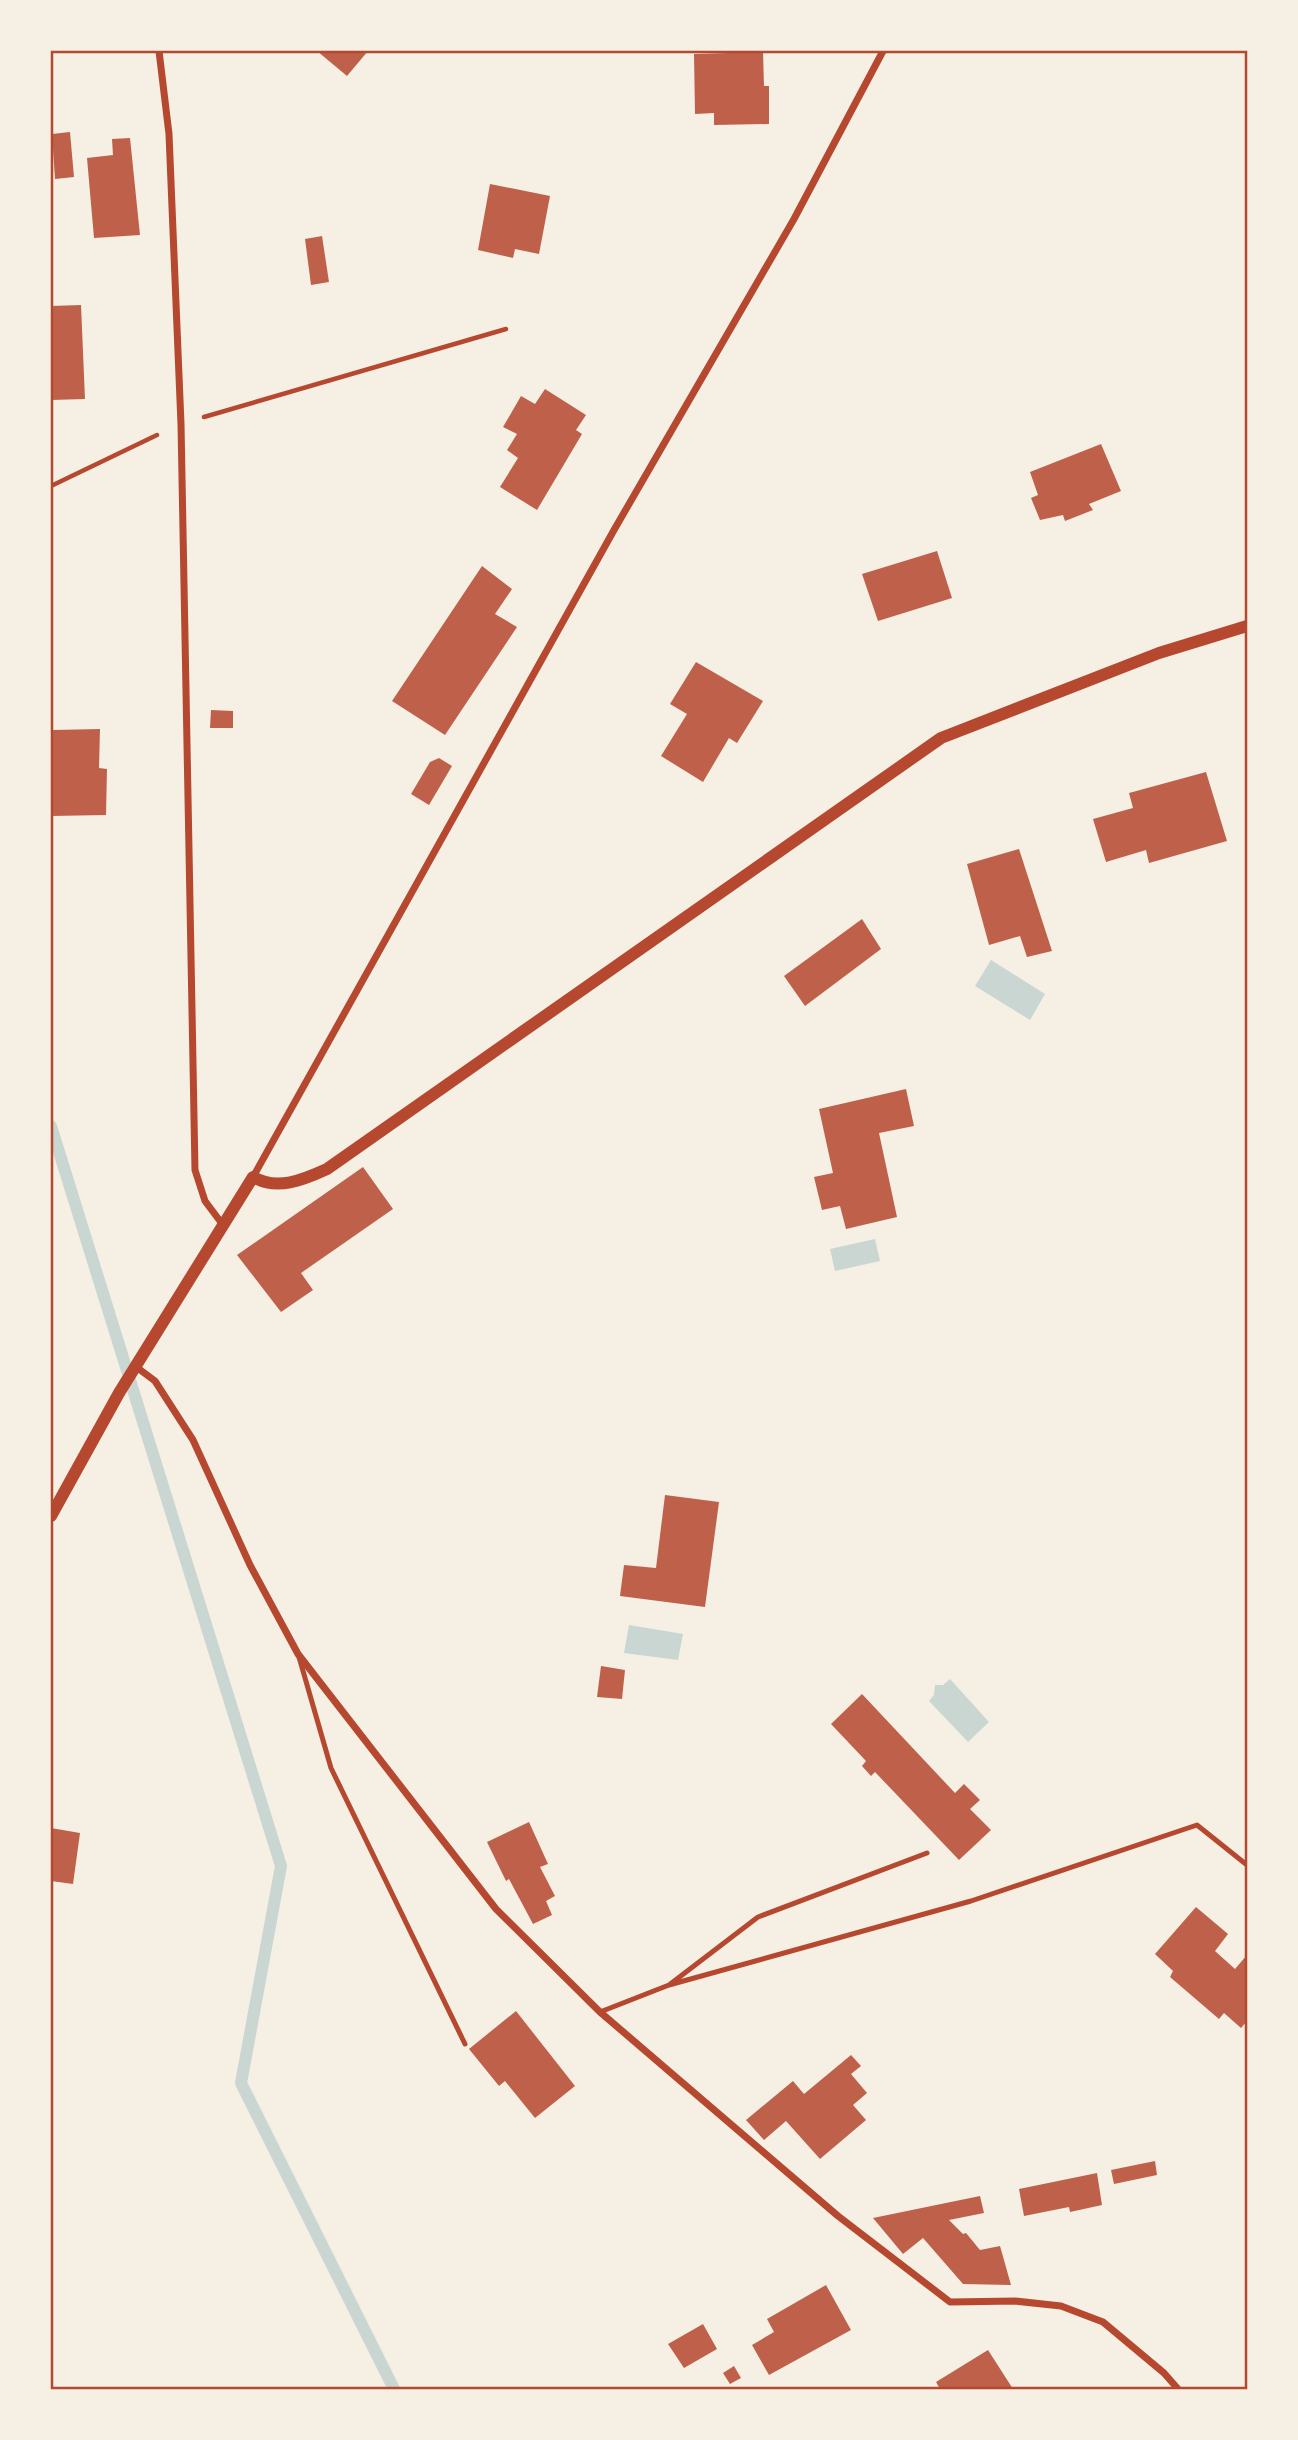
<svg xmlns="http://www.w3.org/2000/svg" width="1298" height="2440" viewBox="0 0 1298 2440" font-family="'PT Serif',serif">
	<rect width="100%" height="100%" fill="#f6efe4"/>
	<!-- water -->
	<path fill="#c9d6d2" d="M991,960L1045,994L1030,1020L975,986Z
		M875,1239L880,1261L835,1271L830,1249Z
		M629,1625L683,1634L678,1660L624,1653Z
		M950,1679L989,1722L968,1742L929,1701L934,1695L935,1685H943Z"/>
	<g fill="none" stroke-linecap="round" stroke-linejoin="round">
		<!-- stream -->
		<path stroke="#c9d6d2" stroke-width="12" d="M51,1126L281,1866L241,2083L394,2389"/>
	</g>
	<!-- building -->
	<path fill="#bf614a" d="M317,51H368L347,76Z
		M763,52L764,86H769V124L714,125V113L695,114L694,54Z
		M70,132L74,177L55,179L52,134Z
		M130,138L140,235L94,238L87,158L113,155L112,139Z
		M490,184L550,196L539,254L515,249L513,258L478,250Z
		M322,236L329,282L311,285L305,239Z
		M81,305L85,399L51,400V306Z
		M545,389L586,415L576,430L582,434L537,510L500,487L518,458L507,450L517,434L503,427L521,396L535,404Z
		M1101,444L1121,491L1089,504L1093,510L1065,521L1063,515L1040,520L1031,498L1038,495L1030,472Z
		M937,551L952,598L878,621L862,574Z
		M482,566L512,589L495,614L517,627L445,735L392,701Z
		M696,662L763,701L737,743L729,738L703,782L661,756L687,714L670,704Z
		M211,710L233,711V728H210Z
		M100,729L99,768L107,769L106,815L51,816L53,730Z
		M439,758L452,766L429,805L411,794L430,762Z
		M1206,772L1227,841L1149,863L1146,850L1106,862L1093,819L1133,808L1129,793Z
		M1019,849L1052,951L1027,957L1020,936L989,945L967,864Z
		M862,919L881,949L805,1006L784,976Z
		M906,1089L914,1126L879,1133L897,1217L846,1229L840,1206L822,1210L814,1177L833,1173L819,1109Z
		M363,1167L393,1209L301,1273L313,1290L281,1312L237,1255Z
		M665,1495L719,1502L705,1607L620,1596L624,1565L656,1568Z
		M601,1666L625,1670L622,1699L597,1697Z
		M862,1694L955,1793L964,1784L980,1800L970,1809L991,1830L959,1860L875,1772L871,1776L862,1766L866,1761L831,1724Z
		M529,1822L548,1864L540,1867L555,1896L546,1901L552,1915L533,1924L509,1879L506,1881L487,1842Z
		M51,1828L80,1833L73,1884L51,1881Z
		M1196,1907L1228,1934L1215,1951L1235,1969L1247,1955V2021L1241,2028L1224,2013L1219,2019L1170,1977L1173,1971L1155,1954Z
		M516,2011L575,2086L535,2118L505,2081L499,2086L469,2049Z
		M851,2055L861,2066L851,2074L867,2093L853,2105L866,2120L820,2159L786,2121L764,2140L746,2120L793,2081L804,2094Z
		M1155,2161L1157,2175L1114,2184L1111,2170Z
		M1097,2173L1102,2205L1070,2212L1069,2207L1024,2216L1019,2189Z
		M980,2196L984,2213L949,2220L963,2234L966,2233L980,2250L1000,2246L1011,2285L963,2284L923,2238L903,2254L873,2218Z
		M826,2285L851,2330L769,2375L752,2345L774,2332L767,2319Z
		M703,2324L717,2349L684,2368L668,2344Z
		M988,2350L1013,2389H940L936,2382Z
		M734,2366L741,2378L730,2384L723,2373Z"/>
	<g fill="none" stroke-linecap="round" stroke-linejoin="round">
		<!-- path -->
		<path stroke="#b5482f" stroke-width="4.5" d="M204,417L506,329
			M51,486L157,435"/>
		<!-- service -->
		<path stroke="#b5482f" stroke-width="5" d="M299,1657L331,1768L465,2044
			M669,1985L971,1901L1197,1825L1247,1865
			M600,2012L669,1985L758,1917L927,1853"/>
		<!-- minor -->
		<path stroke="#b5482f" stroke-width="7" d="M159,51L169,134L181,424L195,1170L205,1201L223,1225
			M253,1177L614,530L794,219L883,51
			M135,1366L155,1381L193,1440L250,1565L298,1654L496,1909L600,2012L838,2216L950,2302L1015,2301L1061,2306L1103,2322L1164,2373L1178,2389"/>
		<!-- tertiary -->
		<path stroke="#b5482f" stroke-width="12" d="M51,1516L119,1393L253,1177C277,1191 303,1180 327,1169L941,738L1159,653L1247,626"/>
	</g>
	<!-- border -->
	<rect width="1298" height="2440" fill="none" stroke="#f6efe4" stroke-width="105"/>
	<rect x="52" y="52" width="1194" height="2336" fill="none" stroke="#b5482f" stroke-width="2.5"/>
</svg>
